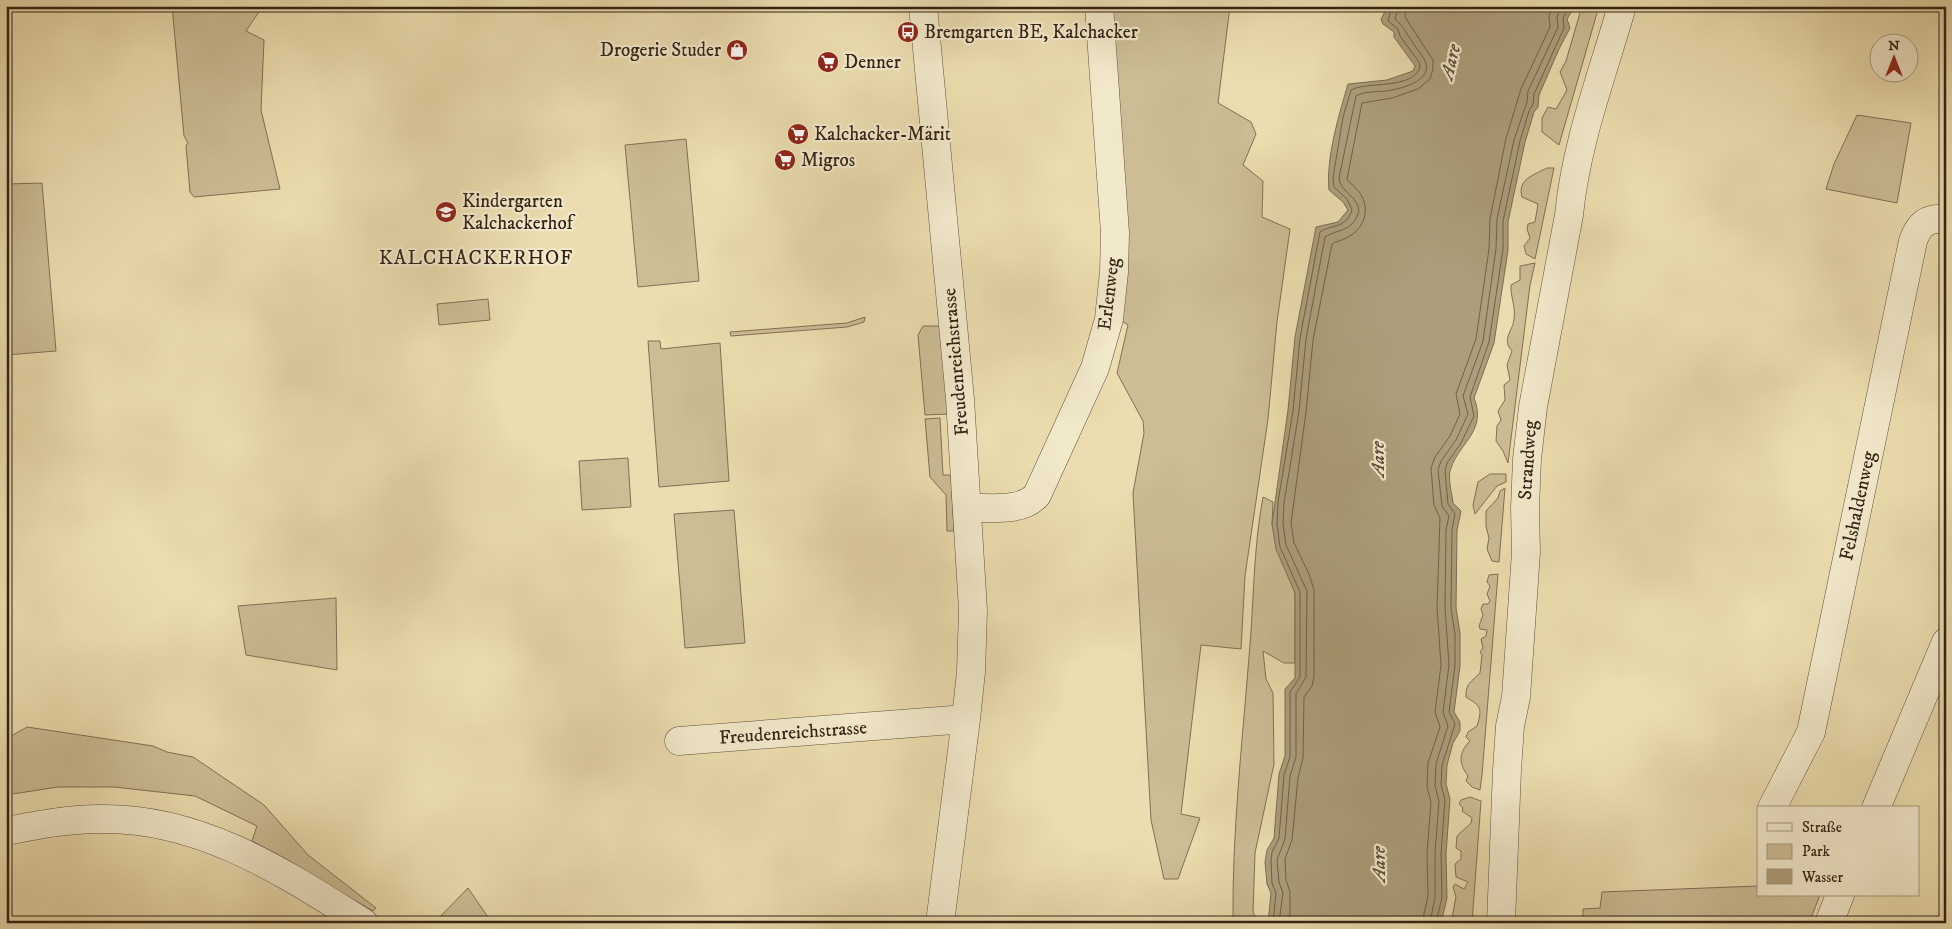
<svg xmlns="http://www.w3.org/2000/svg" width="1952" height="929" viewBox="0 0 1952 929" font-family="'IM FELL DW Pica',serif">
	<rect width="100%" height="100%" fill="#ebddaf"/>
	<filter id="stains"><feTurbulence type="fractalNoise" baseFrequency=".004" numOctaves="4"/><feColorMatrix values="0 0 0 0 .2 0 0 0 0 .09 0 0 0 0 .02 0 0 0 .5 -.17"/></filter>
	<radialGradient id="worn" r=".72"><stop offset=".6" stop-color="#630" stop-opacity="0"/><stop offset="1" stop-color="#630" stop-opacity=".3"/></radialGradient>
	<!-- green -->
	<path fill="#ccbd95" stroke="#807056" d="M172,6H263L246,31L264,40L261,110L280,189L194,197L190,192L186,146L188,143L184,136Z
		M1110,6H1230L1218,103L1251,122L1256,134L1243,165L1263,181L1262,217L1290,229L1277,322L1268,419L1245,576L1241,649L1201,645L1181,814L1200,818L1178,879H1164L1151,820L1133,493L1144,433L1143,421L1117,373L1128,325L1119,319Z
		M1582,6H1599L1559,145L1542,132V118L1548,107L1556,109L1567,90L1560,72L1566,61Z
		M1857,115L1911,123L1897,203L1826,189L1834,164Z
		M686,139L699,281L638,287L625,145Z
		M1547,168H1554L1535,259L1526,254L1524,246L1530,238L1527,229L1528,224L1535,222L1538,204L1522,197C1517,179 1534,175 1547,168Z
		M42,183L56,351L6,355V184Z
		M1535,263L1530,285L1508,463L1503,451L1496,441L1497,426L1501,420L1498,411L1505,400L1504,385L1510,380L1507,365L1512,351C1501,339 1513,331 1514,319C1516,307 1510,295 1511,285L1520,280V266Z
		M488,299L490,320L439,325L437,304Z
		M865,317L864,322L847,327L731,336L730,332L847,323Z
		M923,326H941L948,414L925,415L918,335Z
		M648,341H660L661,349L720,343L729,481L659,487Z
		M940,418L943,475H951L954,531H947L946,495L930,477L925,419Z
		M628,458L631,507L582,510L579,461Z
		M1490,474H1506V482L1497,486L1475,514L1473,505L1478,482Z
		M1505,488L1499,562L1492,561L1487,549L1489,538L1486,526V511L1498,498L1500,491Z
		M1263,497L1273,502L1272,524L1295,593V663H1284L1263,651L1266,679L1273,693L1274,764L1255,853L1253,912L1258,923H1233C1232,834 1242,745 1249,657C1254,603 1253,550 1263,497Z
		M734,510L745,643L685,648L674,514Z
		M1498,574L1482,775L1480,790L1472,787L1466,781L1468,776C1458,763 1459,752 1470,741L1466,737L1468,732L1477,726C1483,707 1480,706 1466,697C1465,684 1472,681 1480,673L1482,655L1480,652L1483,648L1481,639L1486,636L1487,630L1480,629L1479,626L1483,615L1481,609L1483,604H1488L1490,601L1487,594L1490,586L1487,582L1489,575Z
		M336,598L337,670L246,655L238,606Z
		M27,727L153,746L167,752L193,757L264,805L308,855L376,908L373,911L252,841L257,826L195,796L114,787H58L6,795V739Z
		M1470,797L1481,801L1472,923H1451L1456,897L1453,887L1455,884L1464,889L1468,882L1456,877L1455,864L1461,859V851L1456,848L1457,836L1471,823L1472,818L1462,811L1463,808L1459,804L1461,800Z
		M1758,886V895H1820L1809,923H1583V909L1600,908L1602,892Z
		M468,888L492,923H434Z"/>
	<!-- water -->
	<path fill="#ac9e7b" stroke="#7c6d53" d="M1388,6H1575L1567,19L1570,28L1559,49L1539,95L1538,107L1534,112L1525,142L1508,222V250L1494,343L1474,398C1487,431 1460,442 1451,468C1447,477 1452,493 1453,503L1461,511L1457,530L1456,608L1460,633V666L1454,712L1460,722V731L1453,743L1447,765L1446,784L1450,799L1446,854L1447,898L1441,923H1268L1271,893L1267,884L1265,862L1267,850L1274,838L1279,774L1285,756V689L1295,678V593L1276,549L1272,524L1288,410L1295,337L1316,227L1338,222L1348,210L1343,202L1329,190C1326,157 1339,115 1348,84L1387,80L1413,71L1415,66L1394,37V32L1383,24L1381,19Z"/>
	<g fill="none" stroke-linecap="round" stroke-linejoin="round">
		<!-- shore -->
		<path stroke="#706048" stroke-width="1" d="M1273,923L1276,893L1272,883L1271,861L1272,852L1279,838L1284,775L1290,757V692L1300,677V592L1280,547L1277,524L1278,502L1293,411L1300,338L1320,232C1332,224 1346,229 1352,210L1347,199L1334,187L1333,178L1343,117L1351,90C1367,81 1413,90 1420,67L1419,62L1400,36L1398,29L1388,21L1392,6
			M1279,923L1283,893L1279,882L1277,860L1285,839L1290,776L1296,757V694L1306,677L1307,591L1286,545L1283,524L1284,503L1299,411L1306,339L1325,237C1339,228 1352,233 1359,211C1358,196 1340,192 1339,178L1356,96C1364,91 1377,92 1386,91C1400,89 1431,82 1426,63C1424,57 1418,51 1415,46C1408,36 1404,27 1395,19L1399,6
			M1287,923L1290,913V892L1286,880L1285,859L1292,840L1298,778L1303,758L1304,697L1312,686L1314,677V590L1309,574L1294,543L1291,523L1306,412L1313,340L1332,244C1336,241 1341,241 1346,238C1364,230 1371,210 1360,193C1356,187 1350,184 1347,179L1362,103L1392,98L1418,89L1430,79L1433,69V60L1405,17L1406,6
			M1422,923L1428,896L1427,853L1431,802L1427,787L1428,763L1440,727L1435,712L1441,665L1437,607L1440,518L1434,505L1431,468L1435,457L1450,436L1460,414L1456,394L1476,339L1489,249L1490,219L1506,138L1521,89L1550,27L1549,17L1552,6
			M1430,923L1435,897V853L1439,801L1435,786L1436,764L1448,726L1443,712L1449,665L1445,608L1446,530L1449,516L1442,506L1438,470L1441,461L1456,440L1468,414L1463,396L1483,341L1496,249L1497,219L1514,140L1527,102L1528,91L1558,27L1557,17L1562,6
			M1436,923L1442,897L1441,854L1445,800L1441,785L1442,765L1455,724L1449,712L1455,666V634L1451,608L1452,530L1455,514L1448,504L1445,471L1447,463L1461,443L1474,416L1470,397L1489,342L1503,249V221L1520,141L1529,111L1533,104L1534,94L1564,28L1563,18L1570,6"/>
		<!-- minor casing -->
		<g stroke="#61523c" stroke-width="29">
			<path id="minor" d="M923,6L960,399L973,610L971,672L966,719L940,923
				M967,508C989,507 1021,513 1037,495L1095,368L1109,319L1114,272L1115,233L1099,6
				M679,741L966,719
				M1772,808L1811,732L1913,241C1919,224 1927,217 1946,219
				M1876,808L1946,642
				M6,831C37,825 68,819 100,819C200,817 283,872 364,923
				M1501,923L1507,770L1510,726L1516,697L1526,552L1525,508L1527,459L1533,407L1569,215C1576,143 1602,76 1622,6
				M1829,923L1840,895"/>
		</g>
		<!-- minor -->
		<use href="#minor" stroke="#f2e9cb" stroke-width="28"/>
	</g>
	<!-- icons -->
	<defs>
		<g id="bus-disc" transform="scale(1.125)"><circle r="9.5" fill="#8f2418" stroke="#f2e9cb"/><path d="M-5-6H5V4H4V6H2V4H-2V6H-4V4H-5ZM-3.5-4V0h7V-4ZM-3.5 1.2v1.5H-2V1.2ZM2 1.2v1.5H3.5V1.2Z" fill="#fff"/></g>
		<g id="shop-disc" transform="scale(1.125)"><circle r="9.5" fill="#8f2418" stroke="#f2e9cb"/><path d="M-5-2.5h2.3a2.7 3.5 0 0 1 5.4 0H5L5.5 6h-11ZM-1.5-2.5h3a1.5 2.3 0 0 0-3 0Z" fill="#fff"/></g>
		<g id="supermarket-disc" transform="scale(1.125)"><circle r="9.5" fill="#8f2418" stroke="#f2e9cb"/><path d="M-6-5.5h2.5l.6 2H6L4.5 2H-2.5L-4.4-4H-6ZM-1.5 3.2a1.3 1.3 0 1 0 .1 0ZM3 3.2a1.3 1.3 0 1 0 .1 0Z" fill="#fff"/></g>
		<g id="school-disc" transform="scale(1.125)"><circle r="9.5" fill="#8f2418" stroke="#f2e9cb"/><path d="M0-5L7-2L0 1L-7-2ZM-4 1L0 2.5L4 1V4Q0 6-4 4Z" fill="#fff"/></g>
	</defs>
	<g fill-rule="evenodd">
		<use href="#bus-disc" x="908" y="32"/>
		<use href="#shop-disc" x="737" y="50"/>
		<use href="#supermarket-disc" x="828" y="62"/>
		<use href="#supermarket-disc" x="798" y="134"/>
		<use href="#supermarket-disc" x="785" y="160"/>
		<use href="#school-disc" x="446" y="212"/>
	</g>
	<g text-anchor="middle" dominant-baseline="central" stroke-width="4.5" stroke-linejoin="round" paint-order="stroke">
		<!-- poi labels -->
		<g font-size="19" fill="#332316" stroke="#f2e9cb" text-anchor="start">
			<text x="924" y="32">Bremgarten BE, Kalchacker</text>
			<text x="721" y="50" text-anchor="end">Drogerie Studer</text>
			<text x="844" y="62">Denner</text>
			<text x="814" y="134">Kalchacker-Märit</text>
			<text x="801" y="160">Migros</text>
			<text x="462" y="201">Kindergarten<tspan x="462" dy="22">Kalchackerhof</tspan></text>
		</g>
		<!-- street labels -->
		<g font-size="19" fill="#332316" stroke="#f2e9cb">
			<text transform="translate(1109 294) rotate(-83)">Erlenweg</text>
			<text transform="translate(956 362) rotate(-95)">Freudenreichstrasse</text>
			<text transform="translate(1528 460) rotate(-86)">Strandweg</text>
			<text transform="translate(1858 506) rotate(-78)">Felshaldenweg</text>
			<text transform="translate(793 733) rotate(-4)">Freudenreichstrasse</text>
		</g>
		<!-- water labels -->
		<g font-size="20" font-style="italic" fill="#5d4e39" stroke="#f2e9cb">
			<text transform="translate(1451 62) rotate(-77)">Aare</text>
			<text transform="translate(1378 459) rotate(-90)">Aare</text>
			<text transform="translate(1379 864) rotate(-90)">Aare</text>
		</g>
		<!-- neighbourhood labels -->
		<g font-size="20" letter-spacing="1" fill="#332316" stroke="#f2e9cb">
			<text x="476" y="258">KALCHACKERHOF</text>
		</g>
	</g>
	<!-- margin -->
	<rect width="1952" height="929" fill="none" stroke="#ebddaf" stroke-width="25"/>
	<rect x="8" y="8" width="1937" height="914" fill="none" stroke="#332316" stroke-width="2.5"/>
	<rect x="12" y="12" width="1927" height="904" fill="none" stroke="#332316"/>
	<!-- legend -->
	<rect x="1757" y="806" width="162" height="90" fill="#f2e9cb" stroke="#a69a83"/>
	<rect x="1767" y="823" width="25" height="8" fill="#f2e9cb" stroke="#a69a83"/>
	<text x="1802" y="832" font-size="15" fill="#332316">Straße</text>
	<rect x="1767" y="844" width="25" height="15" fill="#ccbd95" stroke="#a69a83"/>
	<text x="1802" y="856" font-size="15" fill="#332316">Park</text>
	<rect x="1767" y="869" width="25" height="15" fill="#ac9e7b" stroke="#a69a83"/>
	<text x="1802" y="882" font-size="15" fill="#332316">Wasser</text>
	<!-- north arrow -->
	<g transform="translate(1894 58)"><circle r="24" fill="#f2e9cb" stroke="#a69a83"/>
	<path d="M0-4L9 19L0 12L-9 19Z" fill="#8f2418"/>
	<text y="-8" font-size="14" font-weight="bold" text-anchor="middle" fill="#332316">N</text>
	</g>
	<rect width="100%" height="100%" filter="url(#stains)"/>
	<rect width="100%" height="100%" fill="url(#worn)"/>
</svg>
